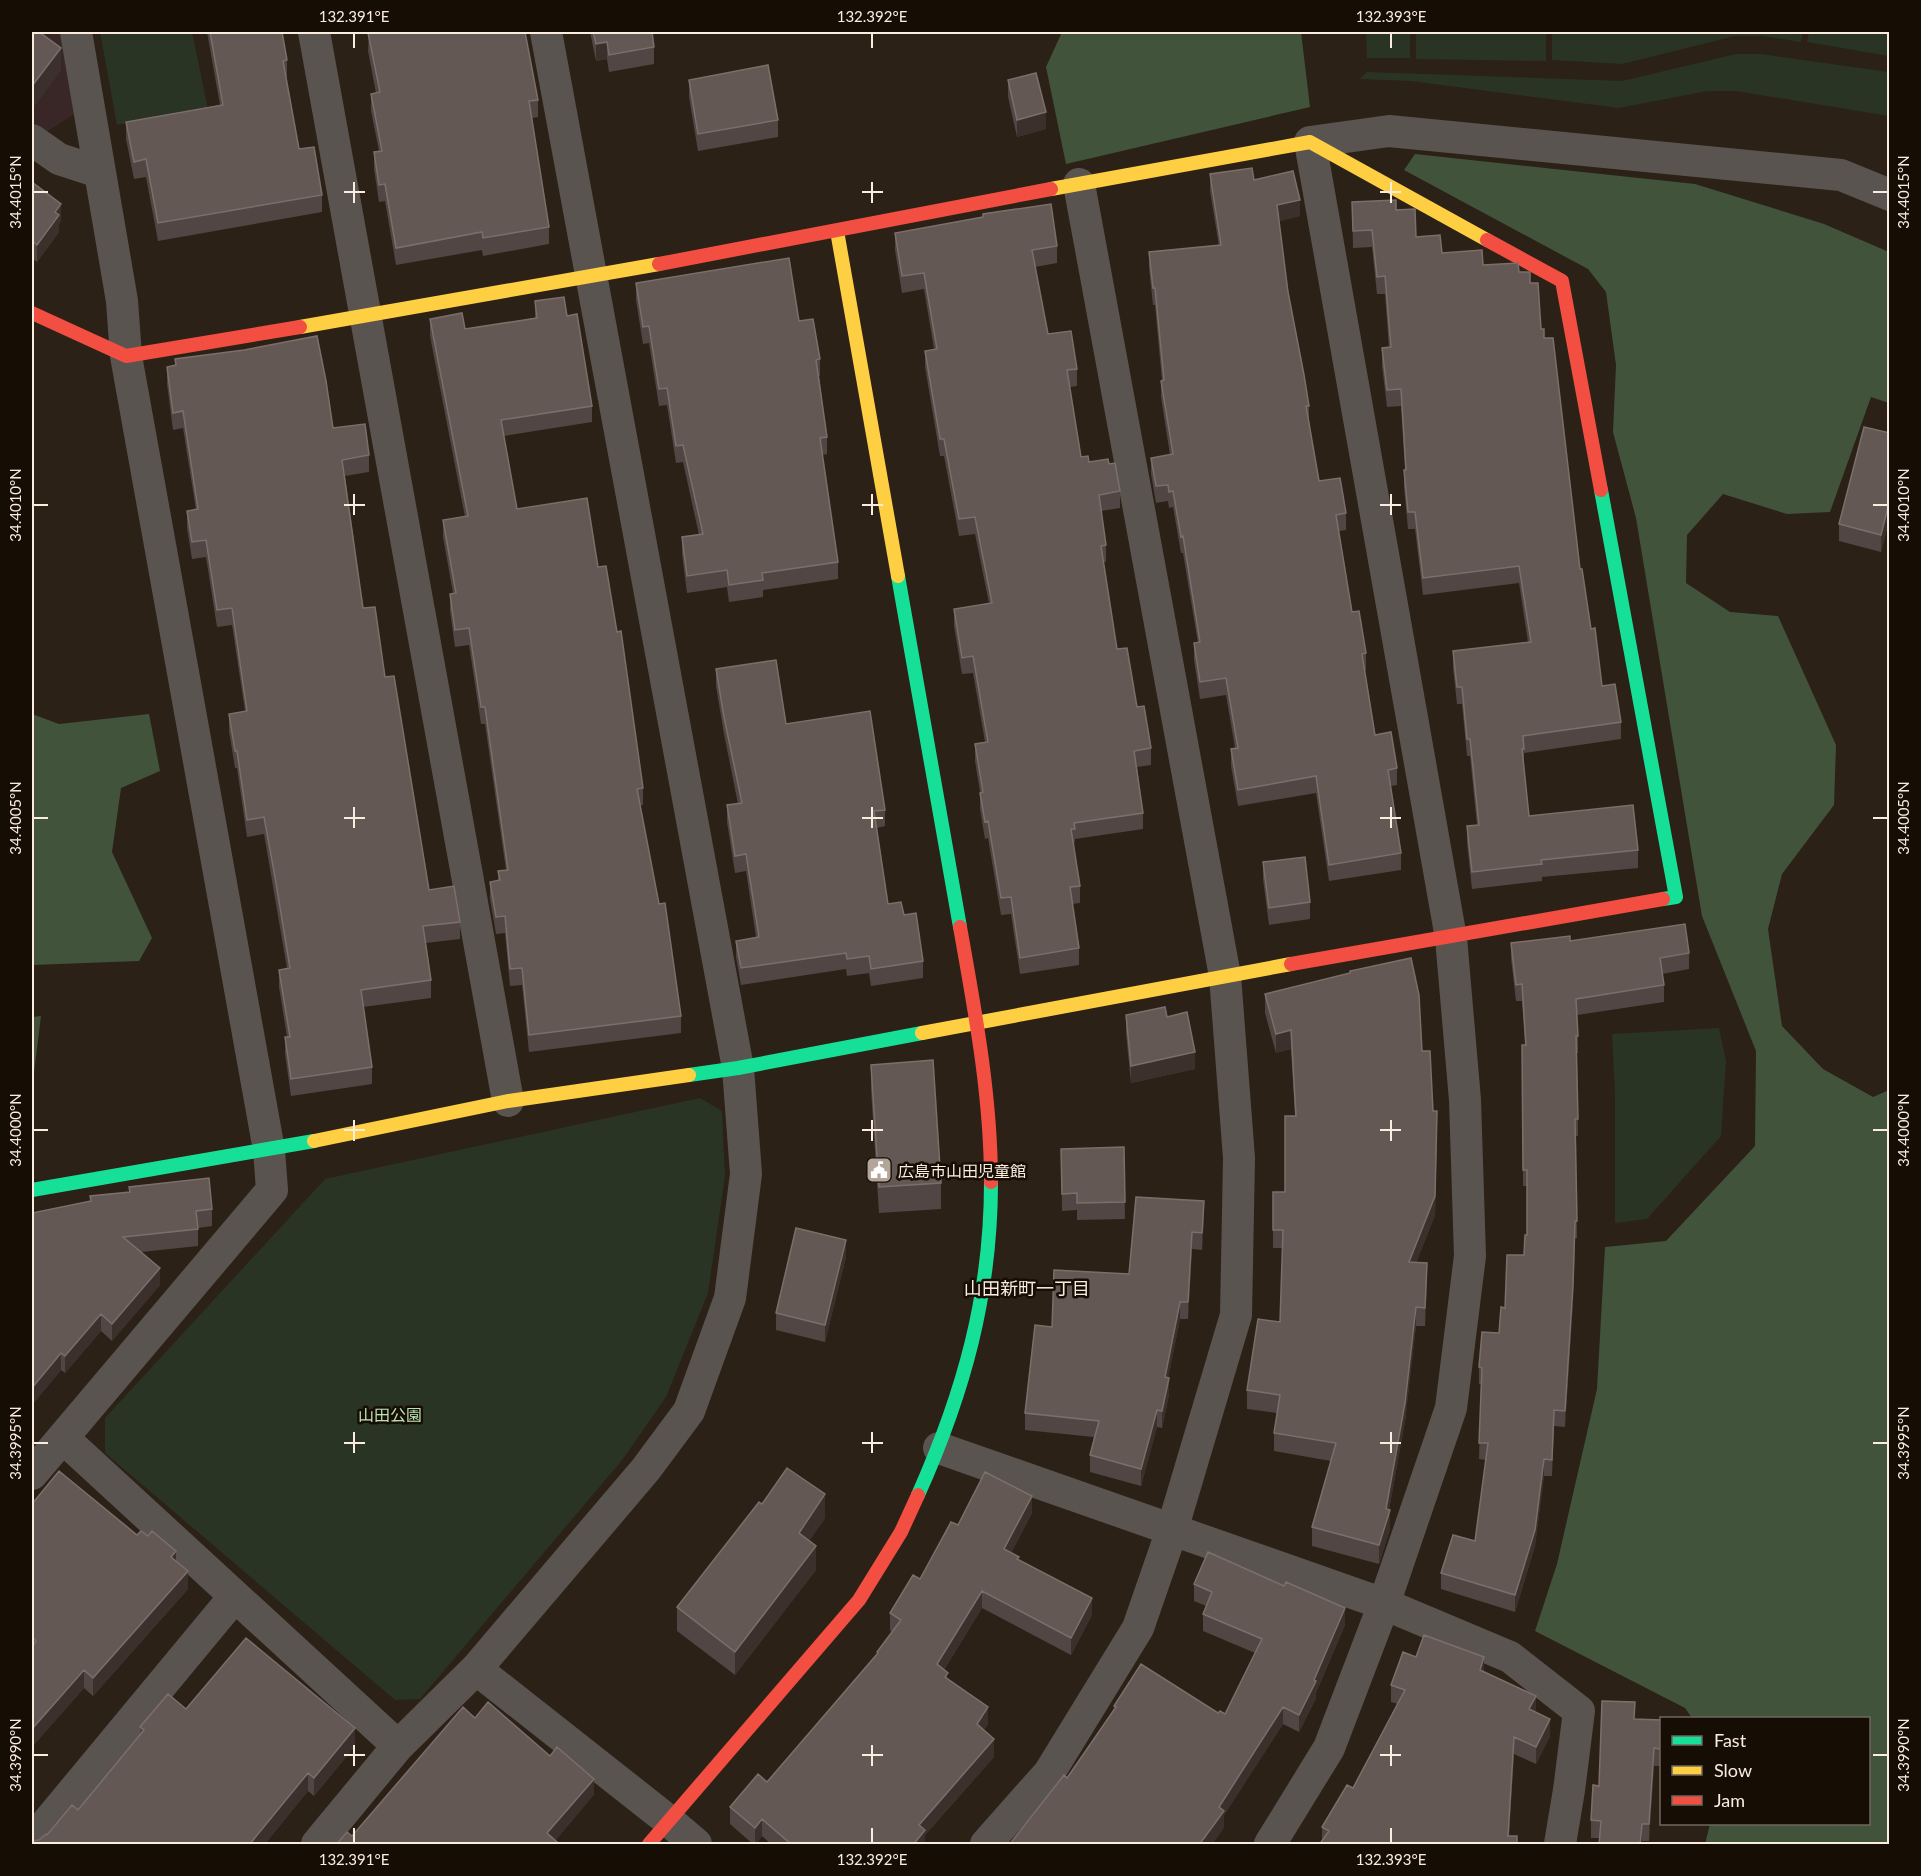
<svg xmlns="http://www.w3.org/2000/svg" width="1921" height="1876" viewBox="0 0 1921 1876" font-family="Lato,'Noto Sans JP',sans-serif">
	<rect width="100%" height="100%" fill="#2c2116"/>
	<!-- education -->
	<path fill="#392626" d="M32,32H61L75,114L46,132L32,122Z"/>
	<!-- green -->
	<path fill="#293424" d="M100,32H192L208,109L117,125Z
		M1366,32H1410V58H1367Z
		M1416,32H1546V61L1416,59Z
		M1552,32H1803L1801,42L1763,36H1735L1622,64L1552,60Z
		M1809,32H1889V56L1807,42Z
		M1736,54H1761L1889,72V116L1736,91H1707L1619,108L1411,81L1360,79L1367,72L1622,81Z
		M1719,1028L1726,1061L1721,1136L1647,1219L1615,1223V1093L1612,1034Z
		M700,1098L722,1111L725,1176L708,1293L666,1397L623,1459L420,1699L395,1700L105,1453V1418L325,1179Z"/>
	<!-- forest -->
	<path fill="#42533c" d="M1062,32H1301L1310,107L1066,164L1046,67Z
		M1415,154L1695,184L1824,224L1889,252V403L1871,397L1830,512L1787,514L1723,494L1687,535L1686,583L1730,612L1778,616L1836,745L1834,805L1782,874L1768,929L1782,1026L1823,1069L1873,1097L1889,1090V1844H1705L1710,1824H1868V1718H1692L1685,1708L1535,1631L1557,1564L1597,1389L1605,1247L1666,1241L1755,1146L1756,1051L1702,916L1636,518L1613,432L1616,365L1606,292L1588,269L1404,170Z
		M32,714L59,724L149,714L160,771L121,788L112,852L152,938L139,961L32,965Z
		M41,1016L32,1089V1017Z"/>
	<g fill="none" stroke-linecap="round" stroke-linejoin="round">
		<!-- street -->
		<path stroke="#5a5450" stroke-width="32" d="M314,32L508,1101
			M32,140L59,159L99,172
			M63,1438L398,1746
			M939,1448L1384,1604L1510,1657L1579,1711L1569,1790L1560,1844
			M32,1474L272,1190L269,1150L126,356L122,301L76,32
			M476,1669L669,1821L696,1844
			M32,1841L235,1596
			M317,1844L398,1746L476,1669L646,1469L689,1411L730,1298L746,1174L738,1068L546,32
			M986,1844L1049,1773L1138,1628L1172,1530L1236,1315L1239,1158L1225,976L1079,184
			M1270,1844L1329,1748L1384,1604L1451,1408L1470,1256L1465,1100L1451,938L1310,142L1389,131L1841,175L1890,195"/>
		<!-- fast -->
		<path stroke="#16e098" stroke-width="14" d="M1601,490L1676,897L1663,899
			M898,576L960,927
			M689,1075L738,1068L922,1033
			M32,1190L314,1141
			M918,1495C964,1392 991,1295 991,1182"/>
		<!-- slow -->
		<path stroke="#ffcf43" stroke-width="14" d="M1051,189L1310,142L1487,240
			M837,231L898,576
			M300,327L659,264
			M922,1033L1291,964
			M314,1141L508,1101L689,1075"/>
		<!-- jam -->
		<path stroke="#f24e42" stroke-width="14" d="M1487,240L1562,281L1601,490
			M659,264L1051,189
			M32,313L126,356L300,327
			M960,927C975,1011 991,1096 991,1182
			M1291,964L1663,899
			M649,1844L859,1600L901,1532L918,1495"/>
	</g>
	<!-- wall -->
	<path fill="#524645" d="M207,32H282L287,60V77L286,78L299,149L322,195V212L158,241L146,177L134,179L126,139V122L220,105Z
		M369,32H525L538,100V117L532,118L549,227V244L483,256L482,250L396,265L385,201L379,202L374,169V152L379,151L371,111V94L376,93L368,51Z
		M590,32H652L654,47V64L609,72L607,59L596,61Z
		M689,80L778,120V137L698,151L689,97Z
		M1008,80L1046,129L1017,137L1008,97Z
		M1210,174L1254,180L1300,216L1279,221L1288,292L1309,406V422L1319,481L1346,513V530L1339,531L1352,612L1366,653V670H1364L1375,735L1397,768V785L1391,786L1401,853V870L1329,881L1316,793L1238,806L1231,766V749L1235,748L1226,695L1200,699L1194,660V643H1198L1183,553H1181L1173,507L1169,508L1168,501L1156,503L1151,474V458L1170,455L1161,397V381H1162L1155,305H1153L1149,268V252L1219,246L1210,191Z
		M32,182L61,221L59,224V232L37,262L32,258Z
		M1352,202L1396,210L1416,237L1442,253L1483,265L1519,272L1530,283L1541,329L1544,338L1580,569L1602,686L1621,722V739L1524,753V766L1529,816L1638,850V868L1542,877V881L1472,889L1467,843V826L1477,825L1470,756H1467L1462,704H1457L1453,668V651L1528,642L1519,583L1423,595L1415,529H1408L1404,487V470H1405L1401,406L1387,407L1382,366V348H1389L1385,294H1377L1372,247L1353,248Z
		M983,214L1057,246V263L1035,267L1048,334L1077,369V386L1070,387L1081,457L1089,462L1109,464L1120,491V508L1101,511L1106,545V562H1103L1117,649L1151,748V765L1137,767L1143,813V829L1075,839L1074,846L1080,886V903L1072,904L1079,948V965L1020,974L1011,914L1001,915L988,838L985,839L980,809V792L975,761V744L985,742L973,673L962,674L954,626V609L989,603L975,534L959,536L944,456H940L925,367V351L934,349L924,289L902,293L895,250V233L983,218Z
		M636,283L799,321L820,359V376H819L827,437V454L822,455L838,562V579L763,590V597L729,602L727,587L687,593L682,554V537L699,535L683,462L676,463L667,405L659,406L649,343L643,344L636,300Z
		M535,301L567,316L592,406V422L504,436L517,509L598,567L643,788V805H640L681,1016V1033L529,1052L522,985L510,986L505,933L496,934L490,899V882L498,881V871L506,870L485,724H481L469,645L455,647L450,611V594L453,593L443,537V520L465,517L430,336V319L465,329L535,318Z
		M175,359L333,428L369,455V472L345,476L363,608L385,677L429,890L460,922V939L426,943L431,980V998L363,1007L372,1067V1084L291,1096L285,1054V1037H287L279,987V970L287,968L264,834L247,837L237,768H235L229,731V714L245,711L232,625L217,627L206,557L192,559L187,528V511L196,510L183,428L173,430L167,384V367L175,366Z
		M1890,433V517L1881,552L1839,541V524Z
		M716,669L786,724L885,810V826L877,828L888,904L904,915L923,961V978L871,986L869,973L847,976L846,969L741,985L736,957V941L756,937L746,871L735,873L727,822V805L738,804L724,734L716,686Z
		M1263,862L1310,902V919L1269,925L1263,879Z
		M1570,941L1689,953V969L1662,974L1664,985V1002L1577,1015L1578,1036V1053H1577L1578,1136H1576L1577,1238H1575L1573,1302L1565,1427L1554,1426L1552,1476H1544L1535,1546L1515,1612L1441,1589V1573L1475,1541L1486,1460L1479,1459L1481,1384H1479V1367L1499,1333L1505,1308L1524,1255L1527,1235V1186H1523L1522,1045H1525L1522,1001H1516L1511,959V943Z
		M1265,994L1422,1051L1433,1111L1437,1130L1435,1215L1416,1263L1427,1282L1425,1326H1416L1405,1421L1389,1510L1390,1529L1379,1564L1312,1546V1527L1331,1461L1274,1451V1433L1277,1413L1247,1409V1390L1280,1322L1283,1248H1273V1192H1285L1295,1116L1291,1049L1276,1053L1265,1013Z
		M1126,1015L1167,1017L1195,1069L1131,1083L1126,1033Z
		M871,1065L941,1183V1209L879,1213L871,1090Z
		M1124,1147L1125,1219L1077,1220V1210L1062,1211L1061,1149Z
		M129,1187L212,1209V1226L198,1228V1246L141,1252L160,1285L112,1341L101,1331L65,1373L61,1370L32,1405V1213L90,1201L129,1192Z
		M1204,1218L1202,1250L1192,1249L1188,1319H1180L1168,1378L1169,1395L1162,1428L1157,1427L1141,1486L1090,1472V1455L1094,1437L1025,1430V1413L1052,1327L1129,1274Z
		M846,1257L825,1342L776,1330V1313Z
		M32,1504L137,1535L176,1561L188,1589L93,1696L84,1688L32,1747Z
		M762,1504L825,1518L809,1541L816,1570L735,1675L677,1631V1607Z
		M1032,1513L1011,1553L1019,1560L1092,1615L1071,1655L982,1608L944,1670L948,1679L988,1724L984,1730L994,1757L925,1835V1845H772L762,1836L755,1845H754L730,1824V1807L767,1782L877,1654V1652L892,1632L890,1630V1613L920,1579L958,1525Z
		M1194,1584L1345,1625L1316,1693V1698L1299,1732L1283,1724L1224,1815V1828L1067,1778L1114,1709V1706L1225,1714L1255,1653L1203,1631V1614L1206,1606L1194,1601Z
		M1416,1657L1484,1672L1536,1712L1550,1736L1536,1764L1514,1754L1509,1836L1322,1841V1827L1353,1788L1398,1704L1391,1702V1685Z
		M186,1709L355,1746L314,1796L308,1791L264,1845H32L47,1835L78,1810L140,1735V1727Z
		M1635,1719L1661,1737L1660,1766H1654L1649,1841H1642V1845H1599V1838H1591V1820L1599,1786Z"/>
	<!-- shaded-wall -->
	<path fill="#3b302b" d="M607,42V59L596,61V44Z
		M61,48V71L32,110V86Z
		M1046,112V129L1017,137V120Z
		M1300,200V216L1277,222V205Z
		M61,204V221L59,224V232L37,262V245L55,212Z
		M1890,499V517L1881,552V535Z
		M1291,1030V1049L1276,1053V1034Z
		M1195,1052V1069L1131,1083V1066Z
		M1437,1130L1435,1215L1409,1281V1262Z
		M1204,1201V1218L1202,1250V1233Z
		M1575,1221L1573,1302L1565,1427V1411Z
		M1192,1232V1249L1188,1319V1302Z
		M846,1240V1257L825,1342V1325Z
		M1427,1263V1282L1425,1326V1308Z
		M160,1268V1285L112,1341V1324Z
		M1180,1302V1319L1165,1394V1377Z
		M1416,1307V1326L1405,1421L1388,1516L1390,1510V1529L1379,1564V1545L1386,1509Z
		M101,1314V1331L65,1373V1356Z
		M61,1353V1370L32,1405V1388Z
		M1169,1378V1395L1162,1428V1411Z
		M1157,1410V1427L1141,1486V1469Z
		M1554,1410V1426L1552,1476V1460Z
		M1544,1459V1476L1535,1546L1515,1612V1595Z
		M825,1494V1518L799,1556V1533Z
		M1032,1496V1513L1004,1566V1549Z
		M816,1546V1570L735,1675V1652Z
		M176,1551V1569L171,1557Z
		M188,1571V1589L93,1696V1678Z
		M982,1591V1608L937,1681V1664Z
		M1092,1598V1615L1071,1655V1638Z
		M1345,1608V1625L1316,1693V1698L1299,1732V1715Z
		M1484,1657V1674L1480,1670Z
		M84,1670V1688L32,1747V1729Z
		M1536,1696V1713L1529,1709Z
		M988,1707V1724L977,1741V1724Z
		M1283,1707V1724L1224,1815V1828L1212,1845H1199L1219,1807Z
		M1550,1719V1736L1536,1764V1747Z
		M355,1728V1746L314,1796V1778Z
		M1514,1737V1754L1508,1845V1836Z
		M994,1739V1757L925,1835V1845H913L919,1825Z
		M1654,1748V1766L1649,1841V1824Z
		M308,1773V1791L264,1845H249Z
		M594,1779V1795L552,1845L547,1833Z
		M762,1819V1836L755,1845V1828Z
		M1642,1824V1845H1640Z"/>
	<!-- building -->
	<path fill="#645855" stroke="#7c6f6b" stroke-width="1.5" d="M32,32H39L61,48L32,86Z
		M210,32H282L287,60L283,61L299,149L314,147L322,195L158,223L146,159L134,162L126,122L223,105Z
		M372,32H525L538,100L529,101L549,227L483,238L482,232L396,248L385,184L379,185L374,152L382,151L371,94L380,92L368,33H373Z
		M593,32H652L654,47L609,55L607,42L596,44Z
		M768,65L778,120L698,134L689,80Z
		M1036,73L1046,112L1017,120L1008,80Z
		M1252,168L1254,180L1293,171L1300,200L1277,205L1288,292L1304,375L1309,406H1306L1319,481L1340,478L1346,513L1336,515L1352,612L1359,611L1366,653L1362,654L1375,735L1391,732L1397,768L1388,770L1401,853L1329,865L1316,776L1238,790L1231,749L1238,748L1226,678L1200,682L1194,643L1200,642L1183,536L1181,537L1173,491L1169,492L1168,485L1156,486L1151,458L1173,454L1161,381L1164,380L1155,288H1153L1149,252L1221,245L1210,174Z
		M32,182L61,204L55,212L59,215L37,245L32,241Z
		M1396,200V210L1415,209L1416,237L1440,235L1442,253L1482,250L1483,265L1518,263L1519,272H1530V283H1538L1541,329H1544V338H1553L1580,569H1582L1591,629L1595,628L1602,686L1615,684L1621,722L1523,736L1524,749H1522L1529,816L1633,805L1638,850L1541,860L1542,864L1472,872L1467,826L1479,825L1470,739H1467L1462,687H1457L1453,651L1531,642L1519,566L1423,578L1415,512H1408L1404,470H1406L1401,389L1387,390L1382,348L1391,347L1385,276L1377,277L1372,230L1353,231L1352,202Z
		M1051,204L1057,246L1032,250L1048,334L1071,331L1077,369L1067,370L1081,457L1088,456L1089,462L1108,459L1109,464L1115,463L1120,491L1099,495L1106,545L1101,546L1117,649L1127,648L1137,707L1144,706L1151,748L1134,751L1143,813L1074,823L1075,829H1071L1080,886L1070,887L1079,948L1020,958L1011,897L1001,898L988,821L985,822L980,793L983,792L975,744L988,742L973,656L962,658L954,609L992,603L975,517L959,519L944,439H940L925,351L937,349L924,273L902,276L895,233L983,217V214Z
		M789,258L799,321L813,319L820,359L816,360L827,437L820,438L838,562L762,573L763,580L729,585L727,570L687,576L682,537L703,534L683,445L676,446L667,388L659,389L649,326L643,327L636,283Z
		M564,297L567,316L577,314L592,406L501,420L517,509L587,498L598,567L606,566L617,632L621,631L643,788L637,789L659,904L665,903L681,1016L529,1035L522,968L510,969L505,916L496,917L490,882L500,880L498,871L508,870L485,707H481L469,628L455,630L450,594L456,593L443,520L468,516L430,319L462,313L465,329L537,318L535,301Z
		M317,336L326,381L333,428L365,424L369,455L342,460L363,608L375,607L385,677L394,676L429,890L454,886L460,922L423,926L431,980L361,990L372,1067L291,1079L285,1037H290L279,970L290,968L275,877L264,817L247,820L237,751H235L229,714L247,711L232,608L217,610L206,540L192,542L187,511L198,509L183,411L173,413L167,367L176,365L175,359L244,350Z
		M1864,427L1890,433V499L1881,535L1839,524Z
		M776,660L786,724L870,711L885,810L874,811L888,904L901,902L904,915L916,913L923,961L871,969L869,956L847,959L846,953L741,968L736,941L759,937L746,854L735,856L727,805L742,803L724,717L716,669Z
		M1305,857L1310,902L1269,908L1263,862Z
		M1685,924L1689,953L1660,958L1664,985L1576,999L1578,1036H1576L1578,1119H1575L1577,1221H1575L1573,1285L1565,1411L1554,1410L1552,1460L1544,1459L1535,1530L1515,1595L1441,1573L1453,1535L1475,1541L1488,1443H1479L1482,1368L1479,1367L1482,1332L1499,1333L1501,1307L1505,1308L1507,1255H1524L1525,1235H1527V1170H1523L1522,1045H1526L1522,984L1516,985L1511,943L1570,936V941Z
		M1411,958L1419,995L1422,1051H1430L1433,1111H1437L1435,1196L1409,1262L1427,1263L1425,1308L1416,1307L1405,1403L1386,1509L1390,1510L1379,1545L1312,1527L1336,1443L1274,1433L1280,1395L1247,1390L1258,1319L1280,1322L1283,1230H1273V1192H1285V1116H1296L1291,1030L1276,1034L1265,994L1350,973V971Z
		M1165,1007L1167,1017L1187,1012L1195,1052L1131,1066L1126,1015Z
		M933,1060L941,1183L879,1187L871,1065Z
		M1124,1147L1125,1202L1077,1203V1193L1062,1194L1061,1149Z
		M209,1178L212,1209L196,1211L198,1229L123,1237L160,1268L112,1324L101,1314L65,1356L61,1353L32,1388V1213L91,1201L90,1196L130,1192L129,1187Z
		M1136,1197L1204,1201L1202,1233L1192,1232L1188,1302H1180L1165,1377L1169,1378L1162,1411L1157,1410L1141,1469L1090,1455L1099,1421L1025,1413L1035,1325L1052,1327L1054,1270L1129,1274Z
		M796,1228L846,1240L825,1325L776,1313Z
		M787,1468L825,1494L799,1533L816,1546L735,1652L677,1607L759,1502L762,1504Z
		M59,1471L137,1535L141,1531L148,1536L152,1531L176,1551L171,1557L188,1571L93,1678L84,1670L32,1729V1647L36,1641L32,1637V1504Z
		M985,1472L1032,1496L1004,1549L1019,1557L1017,1559L1092,1598L1071,1638L982,1591L937,1664L948,1673L945,1677L988,1707L977,1724L994,1739L919,1825L925,1830L913,1845H792L762,1819L755,1828L730,1807L758,1774L767,1782L878,1653L877,1652L901,1620L890,1613L913,1575L920,1579L951,1522L958,1525Z
		M1208,1552L1284,1586L1286,1582L1345,1608L1314,1680L1316,1681L1299,1715L1283,1707L1219,1807L1224,1811L1199,1845H1009L1064,1775L1067,1778L1116,1707L1114,1706L1141,1664L1218,1713L1220,1711L1225,1714L1262,1639L1203,1614L1212,1592L1194,1584Z
		M1424,1635L1484,1657L1480,1670L1536,1696L1529,1709L1550,1719L1536,1747L1514,1737L1508,1836H1517V1845H1319L1329,1831L1322,1827L1347,1785L1353,1788L1405,1690L1391,1685L1403,1652L1416,1657Z
		M246,1638L355,1728L314,1778L308,1773L249,1845H32V1841L39,1840L46,1834L47,1835L72,1805L78,1810L144,1730L140,1727L168,1694L186,1709Z
		M1602,1701L1635,1702L1634,1719L1661,1720L1660,1749L1654,1748L1649,1824H1642L1640,1845H1599L1601,1821L1591,1820L1593,1785L1599,1786Z
		M488,1702L550,1756L557,1747L594,1779L547,1833L557,1842L556,1845H336L347,1832L352,1836L463,1707L475,1718Z"/>
	<!-- ticks -->
	<path fill="none" stroke="#fbece0" stroke-width="2" d="M354,33V48M872,33V48M1391,33V48M354,182V203M872,182V203M1391,182V203M33,192H48M344,192H365M862,192H883M1380,192H1401M1873,192H1888M354,494V515M872,494V515M1391,494V515M33,505H48M344,505H365M862,505H883M1380,505H1401M1873,505H1888M354,807V828M872,807V828M1391,807V828M33,818H48M344,818H365M862,818H883M1380,818H1401M1873,818H1888M354,1120V1141M872,1120V1141M1391,1120V1141M33,1130H48M344,1130H365M862,1130H883M1380,1130H1401M1873,1130H1888M354,1432V1453M872,1432V1453M1391,1432V1453M33,1443H48M344,1443H365M862,1443H883M1380,1443H1401M1873,1443H1888M354,1745V1766M872,1745V1766M1391,1745V1766M33,1755H48M344,1755H365M862,1755H883M1380,1755H1401M1873,1755H1888M354,1828V1843M872,1828V1843M1391,1828V1843"/>
	<!-- icons -->
	<defs>
		<g id="civic-square" transform="scale(1.35)"><rect x="-9" y="-9" width="18" height="18" rx="4" fill="#b3a599" stroke="#160d05"/><path d="M-.6-6.5H3V-4.5H.6V-3L4-1V1h2V6H-6V1h2V-1L-.6-3ZM-1.2 2.5V6h2.4V2.5Z" fill="#fff"/></g>
	</defs>
	<g fill-rule="evenodd">
		<use href="#civic-square" x="879" y="1170"/>
	</g>
	<g text-anchor="middle" dominant-baseline="central" stroke-width="5" stroke-linejoin="round" paint-order="stroke">
		<!-- poi labels -->
		<g font-size="16" fill="#fbece0" stroke="#160d05" text-anchor="start">
			<text x="898" y="1170">広島市山田児童館</text>
		</g>
		<!-- park labels -->
		<g font-size="16" fill="#bae2b2" stroke="#160d05">
			<text x="390" y="1414">山田公園</text>
		</g>
		<!-- neighbourhood labels -->
		<g font-size="18" fill="#fbece0" stroke="#160d05">
			<text x="1027" y="1288">山田新町一丁目</text>
		</g>
	</g>
	<!-- border -->
	<rect width="1921" height="1876" fill="none" stroke="#160d05" stroke-width="66"/>
	<!-- legend -->
	<rect x="1660" y="1717" width="210" height="108" fill="#160d05" stroke="#72665d" stroke-width="1.5"/>
	<rect x="1672" y="1736" width="30" height="9" fill="#16e098" stroke="#72665d" stroke-width="1.5"/>
	<text x="1714" y="1747" font-size="18" fill="#fbece0">Fast</text>
	<rect x="1672" y="1766" width="30" height="9" fill="#ffcf43" stroke="#72665d" stroke-width="1.5"/>
	<text x="1714" y="1777" font-size="18" fill="#fbece0">Slow</text>
	<rect x="1672" y="1796" width="30" height="9" fill="#f24e42" stroke="#72665d" stroke-width="1.5"/>
	<text x="1714" y="1807" font-size="18" fill="#fbece0">Jam</text>
	<rect x="33" y="33" width="1855" height="1810" fill="none" stroke="#fbece0" stroke-width="2"/>
	<g font-size="15" text-anchor="middle" fill="#fbece0">
		<text x="354" y="22">132.391°E</text>
		<text x="872" y="22">132.392°E</text>
		<text x="1391" y="22">132.393°E</text>
		<text transform="translate(16 192) rotate(-90)" y="5">34.4015°N</text>
		<text transform="translate(1904 192) rotate(-90)" y="5">34.4015°N</text>
		<text transform="translate(16 505) rotate(-90)" y="5">34.4010°N</text>
		<text transform="translate(1904 505) rotate(-90)" y="5">34.4010°N</text>
		<text transform="translate(16 818) rotate(-90)" y="5">34.4005°N</text>
		<text transform="translate(1904 818) rotate(-90)" y="5">34.4005°N</text>
		<text transform="translate(16 1130) rotate(-90)" y="5">34.4000°N</text>
		<text transform="translate(1904 1130) rotate(-90)" y="5">34.4000°N</text>
		<text transform="translate(16 1443) rotate(-90)" y="5">34.3995°N</text>
		<text transform="translate(1904 1443) rotate(-90)" y="5">34.3995°N</text>
		<text transform="translate(16 1755) rotate(-90)" y="5">34.3990°N</text>
		<text transform="translate(1904 1755) rotate(-90)" y="5">34.3990°N</text>
		<text x="354" y="1865">132.391°E</text>
		<text x="872" y="1865">132.392°E</text>
		<text x="1391" y="1865">132.393°E</text>
	</g>
</svg>
